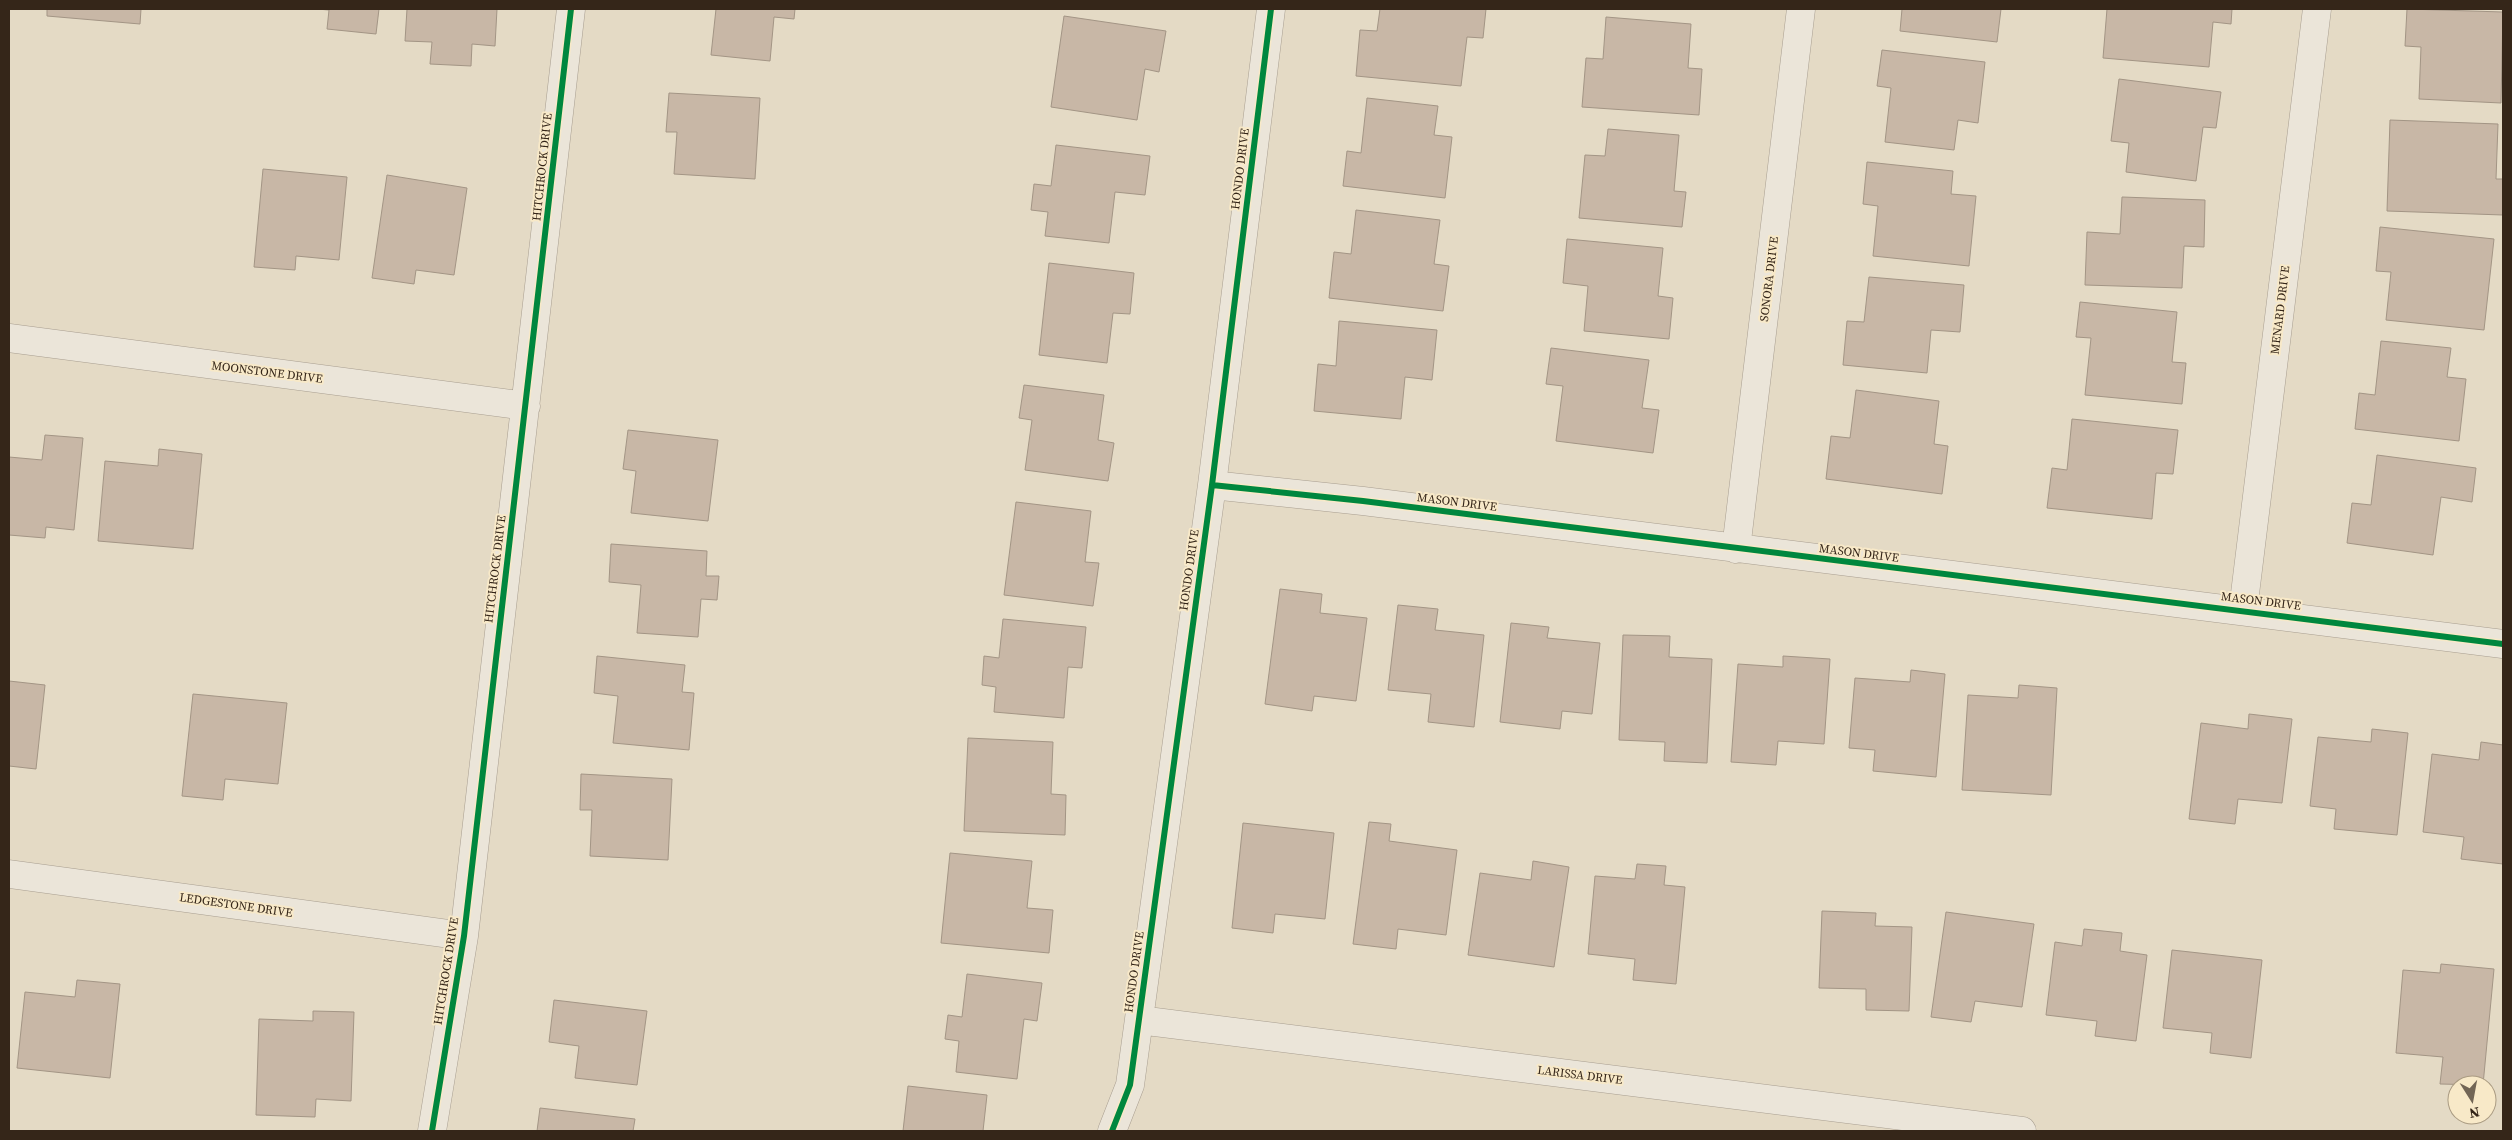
<svg xmlns="http://www.w3.org/2000/svg" width="2512" height="1140" viewBox="0 0 2512 1140" font-family="'Source Serif 4',serif">
	<rect width="100%" height="100%" fill="#e4dac5"/>
	<!-- building -->
	<path fill="#c8b7a6" stroke="#a39585" d="M47,9H141L140,24L47,16Z
		M317,9H379L376,34L327,29L329,10Z
		M407,9H497L495,46L472,44L471,66L430,64L432,42L405,41Z
		M716,9H795L794,19L774,17L770,61L711,55Z
		M1380,9H1486L1483,38L1467,37L1461,86L1356,76L1360,30L1377,31Z
		M1902,9H2001L1997,42L1900,31Z
		M2107,9H2232L2231,24L2213,22L2209,67L2103,58Z
		M2407,9L2503,12L2501,103L2419,99L2421,47L2405,46Z
		M1064,16L1166,31L1159,72L1145,69L1137,120L1051,107Z
		M1606,17L1691,24L1688,68L1702,69L1699,115L1582,107L1586,58L1603,59Z
		M1882,50L1985,62L1978,123L1958,120L1954,150L1885,142L1891,88L1877,86Z
		M2119,79L2221,92L2216,128L2203,127L2196,181L2126,172L2129,143L2111,141Z
		M669,93L760,98L755,179L674,174L677,132H666Z
		M1367,98L1438,106L1434,135L1452,137L1445,198L1343,186L1347,151L1361,153Z
		M2390,120L2498,124L2496,179H2503V215L2387,211Z
		M1608,129L1679,135L1674,191L1686,192L1682,227L1579,218L1585,155L1605,156Z
		M1056,145L1150,156L1145,195L1115,192L1109,243L1045,236L1048,212L1031,210L1034,184L1051,186Z
		M1867,162L1953,171L1951,194L1976,196L1969,266L1873,256L1878,206L1863,204Z
		M263,169L347,177L339,260L296,256L295,270L254,267Z
		M387,175L467,188L454,275L416,270L414,284L372,278Z
		M2122,197L2205,200L2204,247L2184,246L2182,288L2085,285L2087,232L2120,234Z
		M1356,210L1440,220L1434,264L1449,266L1443,311L1329,298L1334,252L1351,254Z
		M2380,227L2494,239L2484,330L2386,320L2391,272L2376,271Z
		M1567,239L1663,248L1658,296L1673,298L1669,339L1584,331L1588,286L1563,283Z
		M1049,263L1134,273L1130,314L1113,313L1107,363L1039,355Z
		M1869,277L1964,285L1960,332L1931,330L1927,373L1843,365L1847,321L1864,322Z
		M2080,302L2177,312L2172,362L2186,363L2182,404L2085,395L2091,338L2076,337Z
		M1339,321L1437,330L1432,380L1405,377L1401,419L1314,411L1318,364L1336,366Z
		M2381,341L2451,348L2447,377L2466,379L2459,441L2355,429L2359,393L2375,395Z
		M1551,348L1649,360L1642,408L1659,410L1653,453L1556,441L1563,386L1546,384Z
		M1024,385L1104,395L1098,440L1114,443L1108,481L1025,470L1032,420L1019,418Z
		M1856,390L1939,401L1934,444L1948,446L1942,494L1826,479L1831,436L1850,438Z
		M2072,419L2178,430L2173,474L2156,473L2152,519L2047,508L2052,468L2067,470Z
		M628,430L718,440L708,521L631,513L636,471L623,469Z
		M45,435L83,438L74,530L46,527L45,538L9,535V457L42,460Z
		M159,449L202,454L193,549L98,541L105,461L158,466Z
		M2377,455L2476,468L2472,502L2441,497L2433,555L2347,543L2352,503L2371,505Z
		M1016,502L1091,511L1085,562L1099,563L1093,606L1004,595Z
		M611,544L707,551L706,576H719L717,600L701,599L698,637L637,633L641,585L609,582Z
		M1280,589L1322,594L1320,613L1367,618L1356,701L1314,696L1312,711L1265,704Z
		M1398,605L1438,609L1435,630L1484,635L1474,727L1428,722L1431,694L1388,690Z
		M1003,619L1086,627L1082,668L1068,667L1064,718L994,712L996,687L982,685L984,656L999,658Z
		M1511,623L1549,627L1547,638L1600,643L1592,714L1562,711L1560,729L1500,722Z
		M1623,635L1670,636L1669,657L1712,659L1707,763L1664,761L1665,742L1619,740Z
		M597,656L685,665L682,692L694,693L689,750L613,743L618,696L594,693Z
		M1783,656L1830,659L1824,744L1778,741L1776,765L1731,762L1738,664L1783,667Z
		M1911,670L1945,674L1936,777L1873,771L1875,750L1849,748L1855,678L1910,682Z
		M9,681L45,685L36,769L9,766Z
		M2019,685L2057,688L2051,795L1962,790L1968,695L2018,698Z
		M193,694L287,703L278,784L225,779L223,800L182,796Z
		M2249,714L2292,719L2282,803L2238,799L2235,824L2189,819L2201,723L2248,729Z
		M2372,729L2408,733L2397,835L2334,829L2336,809L2310,806L2318,737L2371,742Z
		M968,738L1053,742L1051,794L1066,795L1065,835L964,831Z
		M2481,742L2503,745V864L2461,859L2464,837L2423,832L2432,754L2479,760Z
		M581,774L672,779L668,860L590,856L592,810H580Z
		M1369,822L1391,824L1389,841L1457,850L1446,935L1398,929L1396,949L1353,944Z
		M1243,823L1334,833L1325,919L1275,914L1273,933L1232,928Z
		M950,853L1032,861L1027,908L1053,910L1049,953L941,943Z
		M1533,861L1569,867L1554,967L1468,955L1480,873L1531,880Z
		M1637,864L1666,866L1664,885L1685,887L1676,984L1633,980L1635,959L1588,954L1595,876L1635,879Z
		M1822,911L1876,913L1875,926L1912,927L1909,1011L1866,1010V989L1819,988Z
		M1946,912L2034,924L2022,1007L1975,1001L1971,1022L1931,1017Z
		M2084,929L2122,933L2120,951L2147,955L2136,1041L2095,1036L2097,1021L2046,1015L2055,942L2082,946Z
		M2172,950L2262,960L2251,1058L2210,1053L2212,1033L2163,1028Z
		M2441,964L2494,969L2483,1085L2440,1084L2443,1057L2396,1053L2403,970L2440,973Z
		M967,974L1042,983L1037,1021L1024,1019L1017,1079L956,1072L959,1041L945,1039L948,1015L962,1017Z
		M77,980L120,984L110,1078L17,1068L25,992L75,997Z
		M554,1000L647,1011L637,1085L575,1078L579,1046L549,1042Z
		M313,1011L354,1012L351,1101L316,1099L315,1117L256,1115L259,1019L313,1021Z
		M908,1086L987,1095L983,1131H903Z
		M540,1108L635,1119L633,1131H537Z"/>
	<g fill="none" stroke-linecap="round" stroke-linejoin="round">
		<!-- minor casing -->
		<g stroke="#a89e90" stroke-width="29">
			<path id="minor" d="M9,338L526,406
				M1212,485L1363,501L2503,644
				M1736,549L1801,9
				M2243,610L2317,9
				M9,874L464,936
				M1139,1020L2022,1131
				M432,1131L464,936L571,9
				M1112,1131L1130,1085L1212,485L1271,9"/>
		</g>
		<!-- minor -->
		<use href="#minor" stroke="#ebe5d9" stroke-width="28"/>
		<!-- cycleway casing -->
		<g stroke="#f8e9c8" stroke-width="9">
			<path id="cycleway" d="M1212,485L1363,501L2503,644
				M432,1131L464,936L571,9
				M1112,1131L1130,1085L1212,485L1271,9"/>
		</g>
		<!-- cycleway -->
		<use href="#cycleway" stroke="#00873e" stroke-width="6"/>
	</g>
	<g text-anchor="middle" dominant-baseline="central" stroke-width="4" stroke-linejoin="round" paint-order="stroke">
		<!-- street labels -->
		<g font-size="12" fill="#352619" stroke="#f8e9c8">
			<text transform="translate(542 167) rotate(-84)">HITCHROCK DRIVE</text>
			<text transform="translate(1240 169) rotate(-83)">HONDO DRIVE</text>
			<text transform="translate(1769 279) rotate(-83)">SONORA DRIVE</text>
			<text transform="translate(2280 310) rotate(-83)">MENARD DRIVE</text>
			<text transform="translate(267 372) rotate(7)">MOONSTONE DRIVE</text>
			<text transform="translate(1457 502) rotate(7)">MASON DRIVE</text>
			<text transform="translate(1859 553) rotate(7)">MASON DRIVE</text>
			<text transform="translate(495 569) rotate(-83)">HITCHROCK DRIVE</text>
			<text transform="translate(1189 570) rotate(-82)">HONDO DRIVE</text>
			<text transform="translate(2261 601) rotate(7)">MASON DRIVE</text>
			<text transform="translate(236 905) rotate(8)">LEDGESTONE DRIVE</text>
			<text transform="translate(446 971) rotate(-81)">HITCHROCK DRIVE</text>
			<text transform="translate(1134 972) rotate(-82)">HONDO DRIVE</text>
			<text transform="translate(1580 1075) rotate(7)">LARISSA DRIVE</text>
		</g>
	</g>
	<!-- border -->
	<rect width="2512" height="1140" fill="none" stroke="#352619" stroke-width="20"/>
	<!-- north arrow -->
	<g transform="translate(2472 1100) rotate(169)"><circle r="24" fill="#f8e9c8" stroke="#aa9b82"/>
	<path d="M0-4L9 19L0 12L-9 19Z" fill="#726555"/>
	<text y="-8" font-size="14" font-weight="bold" text-anchor="middle" fill="#352619">N</text>
	</g>
</svg>
